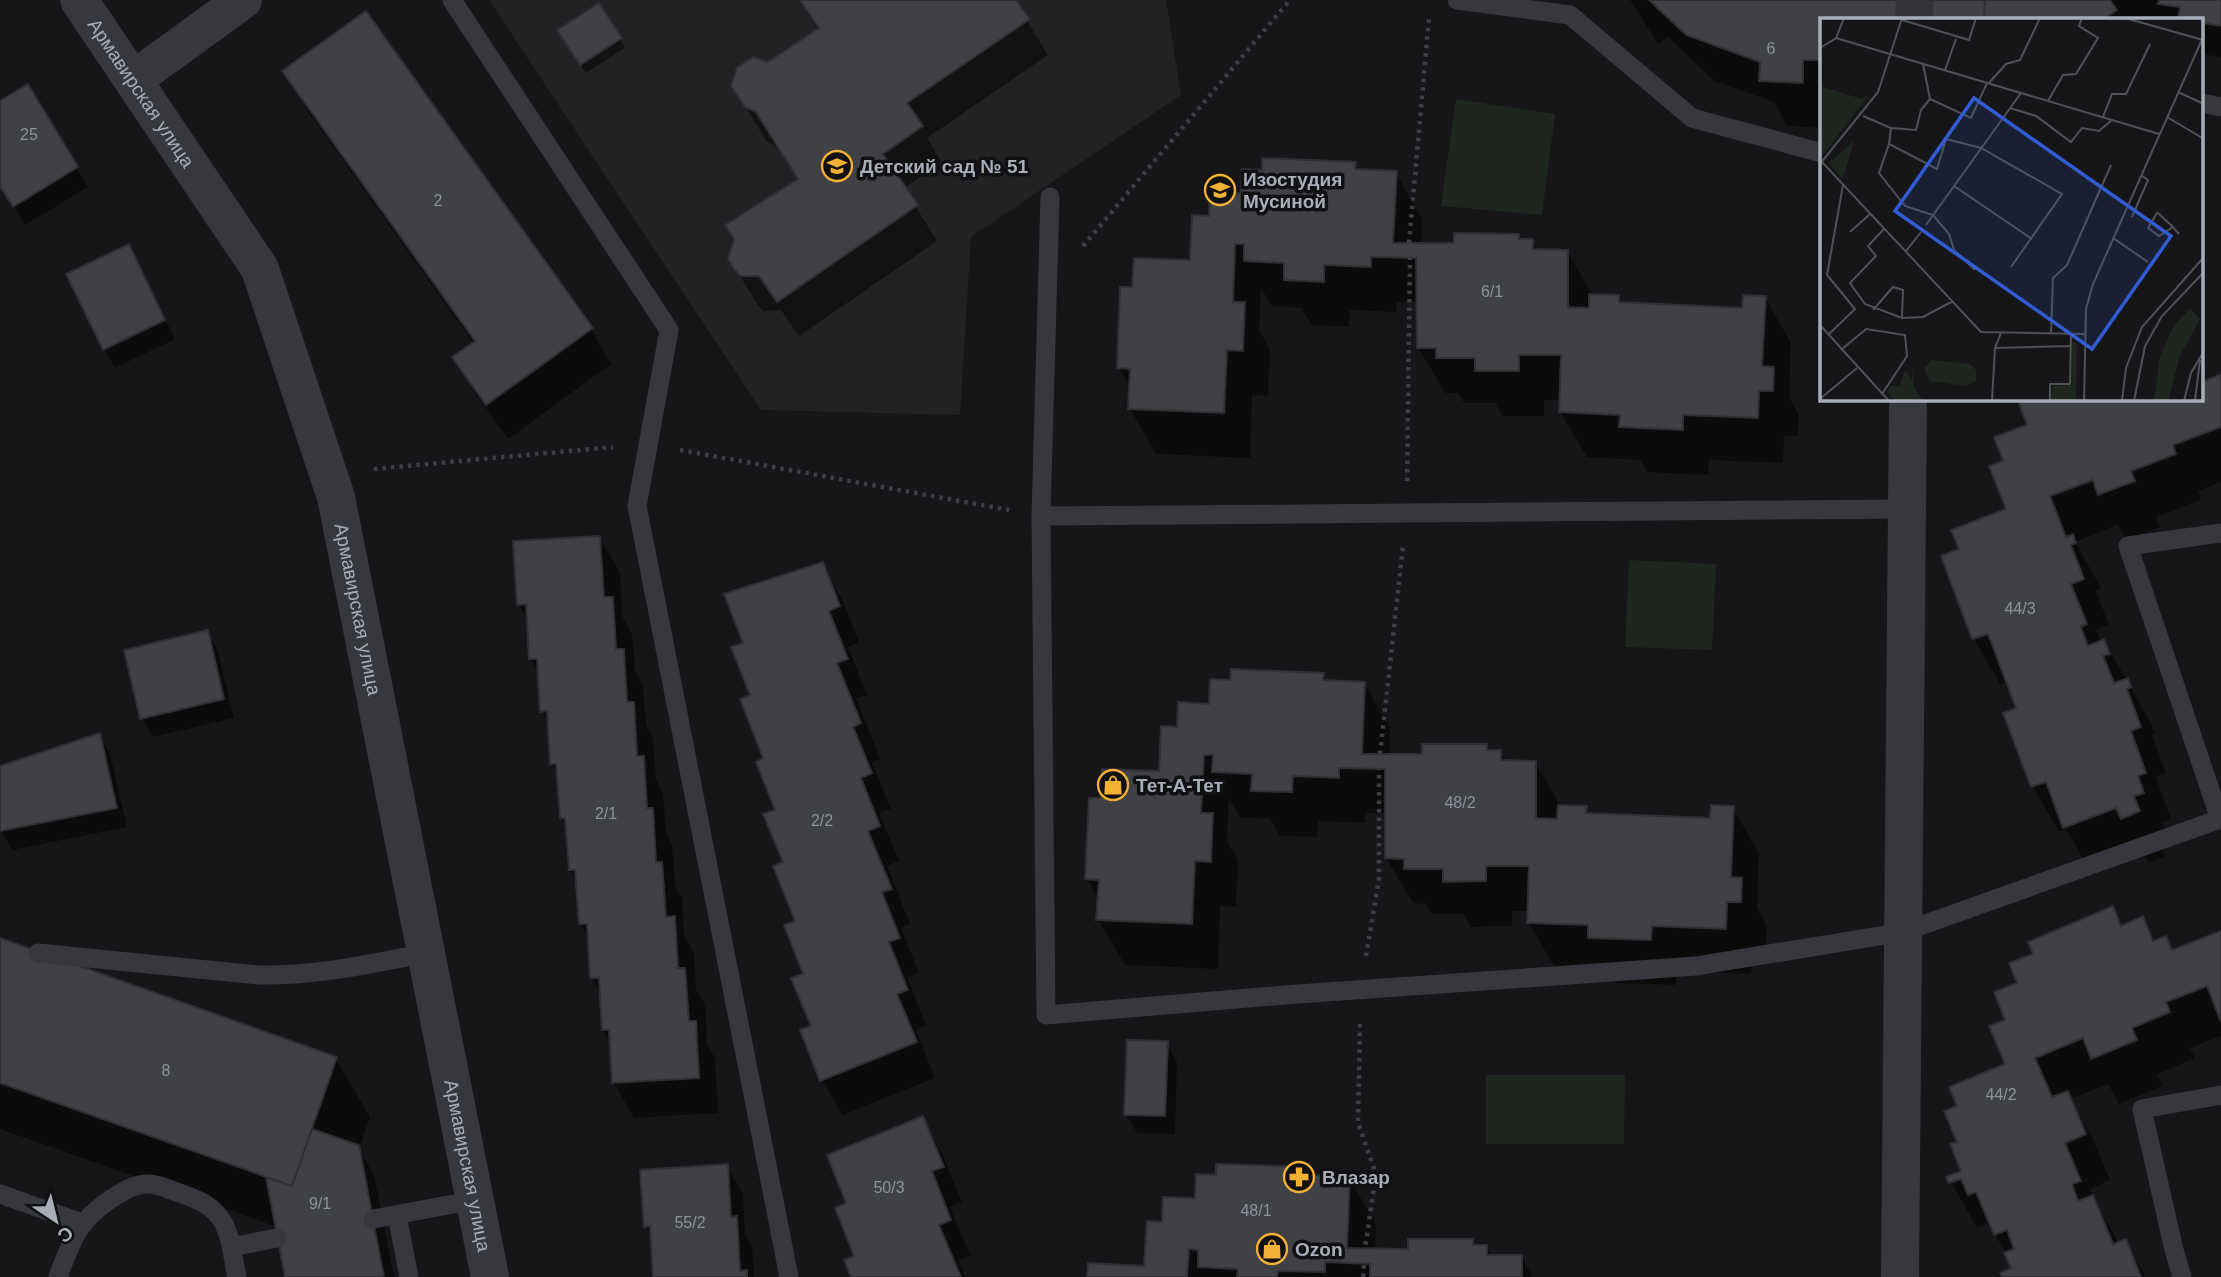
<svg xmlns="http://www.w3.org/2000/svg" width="2221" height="1277" viewBox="0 0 2221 1277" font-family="Arial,sans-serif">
	<rect width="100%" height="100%" fill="#161618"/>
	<!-- built -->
	<path fill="#222225" d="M489,0H1166L1181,95L971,237L960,415L761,410Z"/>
	<!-- green -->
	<path fill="#1e261f" d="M1456,99L1555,114L1542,215L1441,206Z
		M1629,560L1716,564L1712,650L1625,647Z
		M1486,1075H1625L1624,1144H1486Z"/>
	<!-- shadow -->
	<path fill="#0007" d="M799,0H1014L1048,55L927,138L941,162L904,188L937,241L799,336L781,310L763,311L757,304L730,259L799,180L778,147L767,142L733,86L818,30Z
		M1630,0H2221V57L2202,54V19H1822V128L1787,126L1774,102L1714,81L1668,37L1658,44Z
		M620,39L625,48L586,73L564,40Z
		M285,72L591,329L611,364L508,439L475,393L455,358L474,344L305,107Z
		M28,86L88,187L25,225L0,184V103Z
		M1354,163L1359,171L1396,173L1422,219L1421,245H1456L1518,236L1521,241H1532L1538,251H1567L1593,296L1618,297L1622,304L1744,310L1765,297L1791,343L1789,397L1799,415L1798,436H1784L1783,463L1709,460L1708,475L1648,472L1640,460L1587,457L1560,412L1561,400H1544V416H1503L1495,403H1464L1458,393H1445L1418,347V302H1397L1396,312L1350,310L1349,327L1312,325L1301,308L1272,306L1261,288L1259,330L1270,349L1268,396L1252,395L1250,458L1156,454L1130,409L1131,389L1119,368L1134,289L1192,262L1211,218L1243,194L1263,171Z
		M139,265L175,339L115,368L104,349Z
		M2221,376V482L2198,491L2201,500L2156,517L2160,527L2126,540L2118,525L2075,542L2101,588L2096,591L2109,625L2096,630L2101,642L2103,641L2127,680L2156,733L2152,735L2166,773L2156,777L2171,819L2162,822L2169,839L2159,842L2165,857L2149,863L2143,853L2091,872L2066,829L2059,832L2033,787L2005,714L2019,709L2008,681L2000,684L1974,639L1943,557L1961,550L2008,510L2005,462L2029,426L2035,399H2202V384Z
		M599,537L620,572L622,616L632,634L635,671L643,686L646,725L653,738L656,780L663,793L666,833L672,844L675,886L682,898L684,935L694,953L696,990L705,1004L707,1044L715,1058L718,1113L634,1118L614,1083L611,1044L603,1030L601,994L592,978L590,940L580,924L578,882L570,870L568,829L561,818L559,776L552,764L549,724L542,711L539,673L531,659L528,621L519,605Z
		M822,564L842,599L859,642L848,647L867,695L856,698L880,759L872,762L891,809L879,813L899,861L887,866L910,924L901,928L919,973L907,977L926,1025L916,1030L935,1078L842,1115L822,1080L797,922L777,811L753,696L745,644Z
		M207,632L218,651L234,718L153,737L142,719Z
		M1323,674L1327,682L1364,683L1390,729L1389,755L1424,756L1486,746L1489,752H1500L1506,762H1535L1561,807L1586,808L1590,815L1711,820L1733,808L1759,853L1757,907L1767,926L1766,947H1753L1751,974L1677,971L1676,985L1616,983L1609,970L1555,968L1529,923V911H1512V926L1471,927L1463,914H1432L1426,904L1413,903L1386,858V813H1365V823L1318,821L1317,837L1280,836L1270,819L1240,817L1229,799L1227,841L1238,860L1236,907L1220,906L1218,969L1125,965L1098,920L1099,900L1087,879L1102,800L1161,773L1179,729L1211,706L1232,682Z
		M99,735L110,754L127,827L12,850L0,828V767Z
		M2112,908L2123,927L2142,918L2156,942L2166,938L2173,951L2221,933V1036L2190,1048L2195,1058L2157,1074L2162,1086L2119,1104L2108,1084L2070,1099L2093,1139L2110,1180L2090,1189L2097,1206L2119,1243L2125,1241L2146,1277H2004L2013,1269L2007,1253L1987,1224L1977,1228L1949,1178L1964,1172L1959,1142V1107L2008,1065V1021L2020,984L2035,955Z
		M0,940L336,1059L370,1117L359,1149L374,1175L394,1277H287L277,1227L0,1129Z
		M1166,1043L1177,1062L1175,1134L1137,1133L1126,1114Z
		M922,1118L942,1153L962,1202L950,1207L970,1255L958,1260L965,1277H853L856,1257L849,1204Z
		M727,1166L743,1194L745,1234L752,1246L754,1277H654L652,1238L646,1226Z
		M1308,1169L1313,1177L1349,1178L1376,1224L1375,1250L1410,1251L1472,1241L1475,1246H1486L1492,1257L1521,1256L1533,1277H1089L1146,1268L1164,1223L1196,1200L1217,1177Z"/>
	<!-- building -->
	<path fill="#404145" stroke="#303034" stroke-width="2" d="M800,0H1016L1030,19L907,103L923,126L883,154L918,205L777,302L759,276H741L734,269L728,259L734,239L725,225L798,179L756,112L745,107L731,86L737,68L753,57L768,62L819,28Z
		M1649,0H1985L1984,19H1822V60H1803V83L1759,81L1760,62L1686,35Z
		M1985,0H2110L2117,10L2104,19H1984Z
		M2159,0H2221V26L2202,23V19H2178L2180,7L2158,4Z
		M599,3L622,38L580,65L557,30Z
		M366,11L593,328L486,405L452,357L475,341L282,71Z
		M28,84L78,167L13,207L0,186V101Z
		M1262,158L1356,162L1355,169L1397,171L1393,243H1454V233L1519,234V239H1533V249L1568,250V307L1589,308V294L1619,295V302L1742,308L1743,295L1766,296L1762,366L1774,367L1773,391H1759L1758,418L1683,415V430L1619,427L1620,415L1559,412L1561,355H1519V371H1475V358H1436V348H1417L1416,258L1371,257V267L1324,265V282L1284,280V263L1244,261V244H1235L1233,302H1245L1243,351L1227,350L1224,413L1128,409L1130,369L1117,368L1120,287H1132L1134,258L1190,260L1192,215L1209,216L1210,191L1241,193L1242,169L1262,170Z
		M129,244L165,320L103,350L66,274Z
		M2221,374V427L2173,445L2176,454L2131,471L2135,481L2098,495L2093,480L2050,496L2066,537L2073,534L2076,543L2071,545L2084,579L2071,584L2087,624L2081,627L2088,646L2104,639L2110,654L2103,656L2114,683L2128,678L2131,687L2127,689L2141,727L2131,731L2146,773L2138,776L2144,793L2134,796L2140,811L2121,819L2116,808L2063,828L2046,782L2031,787L2003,713L2016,708L1988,634L1972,639L1941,556L1959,549L1951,530L2006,509L1989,466L2003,461L1994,437L2027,425L2019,403L2030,399H2202V382Z
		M600,536L604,597H613L616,649H624L627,702H634L637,756H644L647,808H653L656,862H662L666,917L675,916L678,968H685L689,1021H696L699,1078L612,1083L609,1030H602L599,978H590L587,924H579L575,870H569L565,818H560L556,764H550L547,711L540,712L537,659H529L526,604L517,605L513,541Z
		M823,562L840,606L829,611L848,659L837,663L861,723L853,727L872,773L861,778L880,826L868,831L892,889L882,892L900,938L889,942L908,990L897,994L917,1042L820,1081L800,1030L811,1026L791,978L803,974L784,925L795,921L773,866L783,862L763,814L775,810L756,762L763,758L740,699L750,695L731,647L743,643L724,594Z
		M208,630L224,699L140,719L124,650Z
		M1231,669L1324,673L1323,680L1365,682L1362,754H1422V744H1487V750H1501V760L1536,761V818L1557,819L1558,805L1587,806L1586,813L1710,818L1711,805L1734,806L1731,877L1742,878L1741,902H1727L1726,929L1652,926L1651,940L1588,938V925L1527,923L1529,866H1486V881L1443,882V869H1404V859L1385,858V769L1339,768V778L1293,776L1292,792L1251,791L1252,774L1212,772L1213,755H1204L1201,813H1213L1211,862L1195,861L1192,924L1096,920L1099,880L1085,879L1089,798H1101L1102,769L1159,771L1161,726L1177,727L1178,702L1209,704L1210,679L1230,680Z
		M100,733L117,808L0,831V766Z
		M2113,906L2121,926L2143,916L2153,941L2166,936L2172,950L2221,931V1022L2207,986L2166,1002L2170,1012L2132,1028L2137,1040L2091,1059L2083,1038L2035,1058L2052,1097L2068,1091L2086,1134L2065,1143L2081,1181L2072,1184L2078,1201L2093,1195L2113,1244L2126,1239L2141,1277H2002L2000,1273L2011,1268L2004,1253L2014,1249L2007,1230L1994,1235L1976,1192L1968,1195L1961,1179L1949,1183L1946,1177L1961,1171L1950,1144L1957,1142L1944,1111L1957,1106L1949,1087L2005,1064L1989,1026L2005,1020L1994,992L2017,983L2009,963L2033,954L2028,942Z
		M0,938L337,1057L292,1186L0,1083Z
		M1127,1040L1168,1041L1165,1116L1124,1115Z
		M923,1116L944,1167L932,1171L951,1220L939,1225L961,1277H851L844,1260L854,1256L835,1208L846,1203L827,1155Z
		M312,1129L359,1145L384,1277H285L266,1177L292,1186Z
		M728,1164L731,1217L737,1216L740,1271L747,1270V1277H653L650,1226L644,1227L640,1170Z
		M1216,1164L1309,1167V1175L1350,1176L1347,1248L1408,1249V1239H1473V1245H1487V1255H1522V1277H1370V1264L1325,1262V1272L1278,1271L1277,1277H1237L1238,1269L1198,1267V1250L1189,1249L1187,1277H1087L1088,1263L1144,1266L1147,1221L1162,1222L1163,1197L1195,1198L1196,1174L1216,1175Z"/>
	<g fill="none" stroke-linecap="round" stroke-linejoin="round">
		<!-- minor-tunnel -->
		<path stroke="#333438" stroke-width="38" stroke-dasharray="38 19" stroke-linecap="butt" d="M1914,19L1915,0"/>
		<!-- path -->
		<path stroke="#3d3f44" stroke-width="4.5" stroke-dasharray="3.5 5" stroke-linecap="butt" d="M1409,243L1429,18
			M1083,246L1290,0
			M680,450L1009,510
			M374,469L613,447
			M1407,481L1410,258
			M1380,754L1403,546
			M1366,956L1379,879V769
			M1360,1024L1358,1123L1376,1174L1365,1248
			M1363,1277L1364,1264"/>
		<!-- service -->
		<path stroke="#37383d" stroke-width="19" d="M452,0L669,330L637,506L789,1277
			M1457,0L1570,15L1692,118L1822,153
			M2202,103L2221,107
			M1050,197L1041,516L1046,1015L1284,995L1696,966L1903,932L2220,819L2128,546L2221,533
			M1041,516L1907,509
			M38,953L259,975C316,976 370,964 426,953
			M0,1194L82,1223
			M397,1215L409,1277
			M373,1219L475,1200
			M231,1247L277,1238
			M58,1277C72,1240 77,1222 111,1199C122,1192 133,1185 145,1184C158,1183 170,1190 182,1194C200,1200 215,1207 224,1224C232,1240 233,1260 237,1277
			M2182,1277L2174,1250L2142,1109L2221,1095"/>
		<!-- minor -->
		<path stroke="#37383d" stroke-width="38" d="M133,80L243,0
			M1900,1277L1908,399"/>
		<!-- tertiary -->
		<path stroke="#37383d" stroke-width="38" id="s1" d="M79,0L260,269L336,497L490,1277"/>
	</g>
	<!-- icons -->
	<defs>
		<g id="school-ring" transform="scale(1.575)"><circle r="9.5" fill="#111113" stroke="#f2b134" stroke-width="1.5"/><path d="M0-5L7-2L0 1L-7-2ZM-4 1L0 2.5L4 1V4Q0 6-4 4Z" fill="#f2b134"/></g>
		<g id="shop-ring" transform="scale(1.575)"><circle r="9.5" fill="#111113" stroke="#f2b134" stroke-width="1.5"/><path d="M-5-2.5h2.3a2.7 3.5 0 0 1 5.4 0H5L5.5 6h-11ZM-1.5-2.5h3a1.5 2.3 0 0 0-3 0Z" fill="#f2b134"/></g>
		<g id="pharmacy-ring" transform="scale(1.575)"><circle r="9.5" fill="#111113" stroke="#f2b134" stroke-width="1.5"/><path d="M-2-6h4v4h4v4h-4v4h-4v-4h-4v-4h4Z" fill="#f2b134"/></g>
	</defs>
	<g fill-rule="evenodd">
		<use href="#school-ring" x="837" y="166"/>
		<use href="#school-ring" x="1220" y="190"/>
		<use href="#shop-ring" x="1113" y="785"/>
		<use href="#pharmacy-ring" x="1299" y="1177"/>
		<use href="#shop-ring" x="1272" y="1249"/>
	</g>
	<g text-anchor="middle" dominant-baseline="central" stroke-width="7" stroke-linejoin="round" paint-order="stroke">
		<!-- number labels -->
		<g font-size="16" fill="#8e929b">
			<text x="1771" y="48">6</text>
			<text x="29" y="134">25</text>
			<text x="438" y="200">2</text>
			<text x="1492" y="291">6/1</text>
			<text x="2020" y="608">44/3</text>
			<text x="1460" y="802">48/2</text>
			<text x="606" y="813">2/1</text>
			<text x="822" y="820">2/2</text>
			<text x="166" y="1070">8</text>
			<text x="2001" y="1094">44/2</text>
			<text x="889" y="1187">50/3</text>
			<text x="320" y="1203">9/1</text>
			<text x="1256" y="1210">48/1</text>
			<text x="690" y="1222">55/2</text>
		</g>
		<!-- street labels -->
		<g font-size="19" fill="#a8adb8" stroke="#111113">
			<text stroke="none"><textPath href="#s1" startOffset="112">Армавирская улица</textPath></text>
			<text stroke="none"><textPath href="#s1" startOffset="679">Армавирская улица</textPath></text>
			<text stroke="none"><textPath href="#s1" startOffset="1246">Армавирская улица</textPath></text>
		</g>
		<!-- poi labels -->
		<g font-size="19" font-weight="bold" fill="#a8adb8" stroke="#111113" text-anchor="start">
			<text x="860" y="166">Детский сад № 51</text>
			<text x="1243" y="179">Изостудия<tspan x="1243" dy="22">Мусиной</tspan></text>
			<text x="1136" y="785">Тет-А-Тет</text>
			<text x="1322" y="1177">Влазар</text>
			<text x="1295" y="1249">Ozon</text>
		</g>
	</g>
	<!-- overview -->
	<g transform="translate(1820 18)">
		<rect width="383" height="383" fill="#161618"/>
		<path d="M0,68L42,81L51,75L0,141ZM34,123L24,158L21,160L9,145ZM370,290L380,301L360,338L348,383H334L340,338L353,309ZM252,323L257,326L256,383H231L233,368L252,367ZM112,342L150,346L156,352V363L146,368L110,363L104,350ZM93,346L94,369L103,383H76L67,374L72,367L79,369L85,352L92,362Z" fill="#1e261f"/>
		<path fill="none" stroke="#505258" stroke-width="2" d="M305,0L383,22M82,2L149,22L156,0M16,20L339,116M0,30L16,20L24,0M103,46L110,81L151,100L167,65M125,52L136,21M169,65L186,46L200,42L220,0M358,74L384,86M228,83L243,57L256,56L278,20L259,8L262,0M190,90L216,98L251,124L262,110L279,113L292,102M43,98L71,110L69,126L117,151L126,121L161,130L242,176L191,249M283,99L292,76H306L330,26M347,99L384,121M71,110L96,112L101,92L110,81M69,126L59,155L85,188L113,197L129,216L134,232L155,252M2,144L161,314L265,316M0,146L58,74L82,0M134,168L212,221M312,199L328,162L321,157M106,207L201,75M353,209L339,218L328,210L337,195H338L353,209L359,216M64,211L48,228L56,238L30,265L45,286L82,300L103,299L133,283M30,214L50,196M293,220L328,244M86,233L101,214M53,292L73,269L83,272L82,300M0,307L69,383M231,316L233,260L247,247L291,147M8,317L35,291L7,257L23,167M175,330L250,328M21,332L46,311L85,317L87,338L62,376M0,381L37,350M172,383L175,330L181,315M230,383V366H250L251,316M264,383L266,291L273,266L384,17M302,383L306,350L322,309L384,239M314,383L325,328L342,298L384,254M364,383L371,355L384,333M375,383L380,342"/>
		<path fill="#325cd3" fill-opacity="0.15" stroke="#325cd3" stroke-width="3.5" d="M154,80L351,218L272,331L75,193Z"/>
		<rect width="383" height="383" fill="none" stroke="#a8adb8" stroke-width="3.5"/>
	</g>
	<!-- north arrow -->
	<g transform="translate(56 1221) rotate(145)" stroke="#111113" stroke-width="5" paint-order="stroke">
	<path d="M0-5L12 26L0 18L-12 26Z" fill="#a8adb8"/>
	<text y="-10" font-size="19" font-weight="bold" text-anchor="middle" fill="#a8adb8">С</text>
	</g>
</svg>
